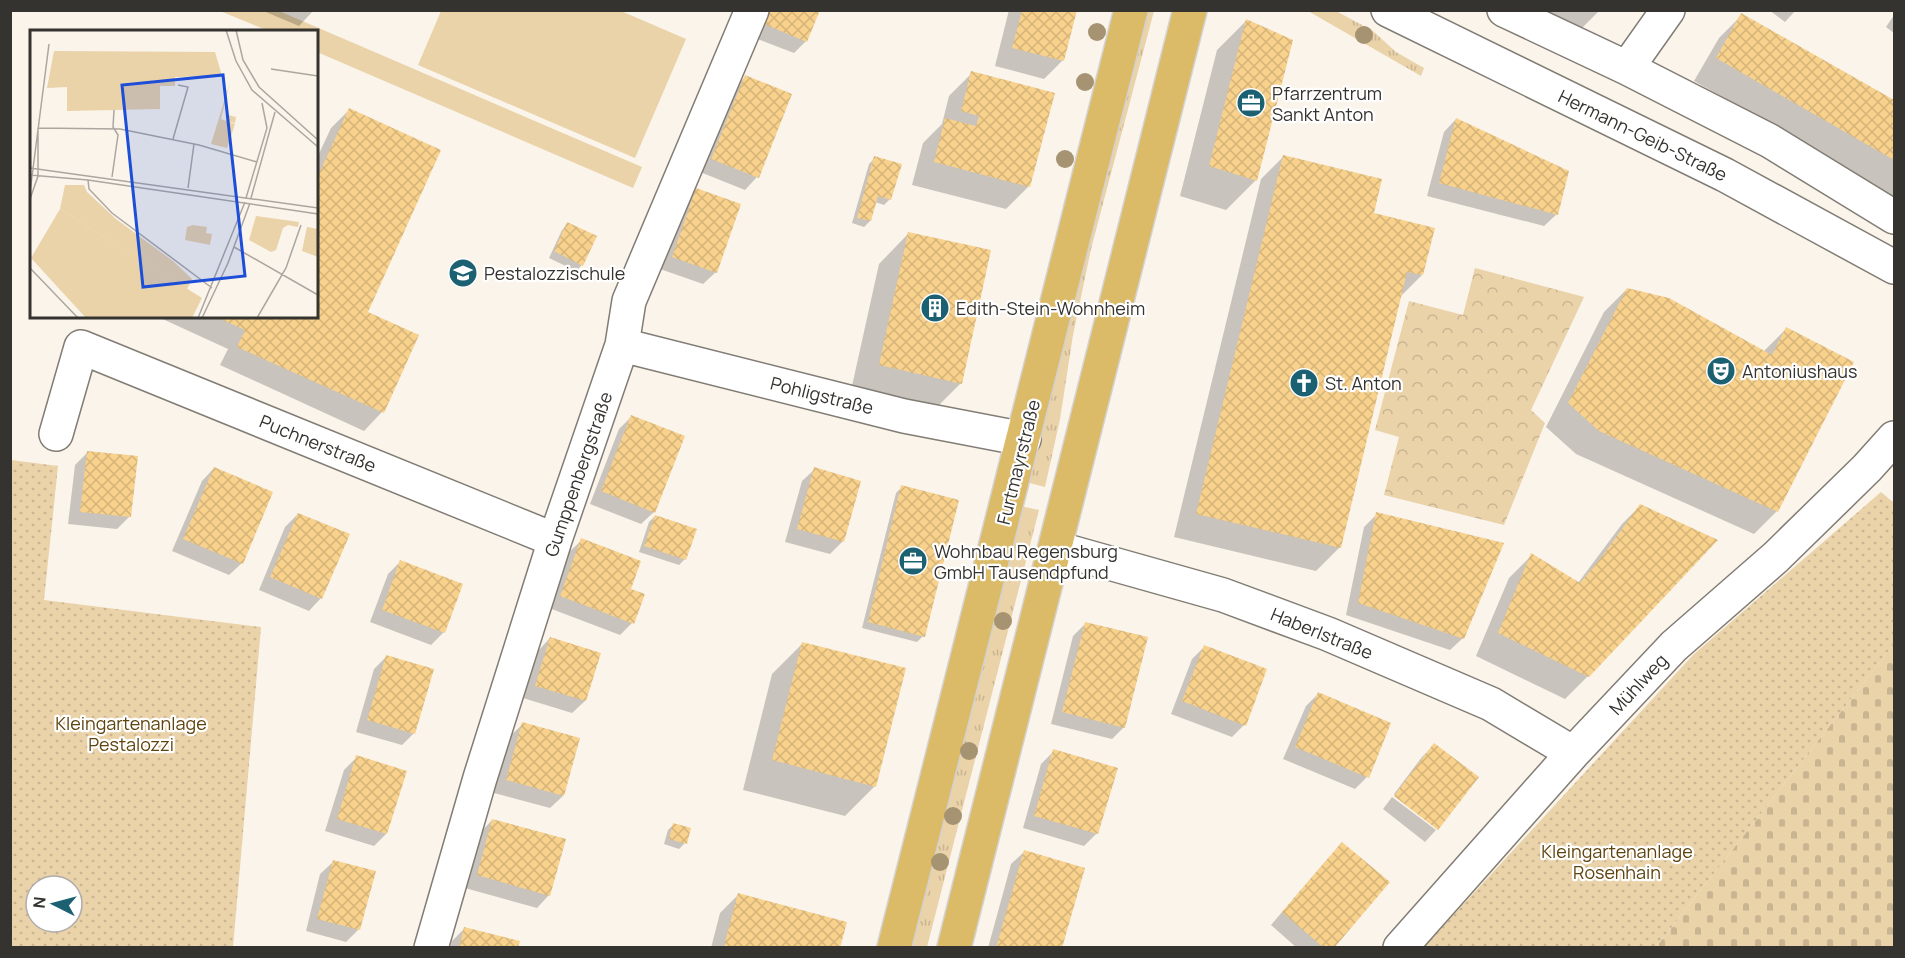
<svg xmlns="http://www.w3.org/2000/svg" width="1905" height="958" viewBox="0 0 1905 958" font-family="Manrope,sans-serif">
	<defs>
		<pattern id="grass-tufts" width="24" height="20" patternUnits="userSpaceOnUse" patternTransform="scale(1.5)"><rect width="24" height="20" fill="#ead2a9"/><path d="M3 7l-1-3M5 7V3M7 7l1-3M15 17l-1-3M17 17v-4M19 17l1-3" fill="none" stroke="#c9b592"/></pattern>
		<pattern id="cemetery-stones" width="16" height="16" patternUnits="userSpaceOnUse" patternTransform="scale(1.5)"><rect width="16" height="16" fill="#ead2a9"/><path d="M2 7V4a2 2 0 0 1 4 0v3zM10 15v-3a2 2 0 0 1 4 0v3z" fill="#c9b592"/></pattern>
		<pattern id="park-crowns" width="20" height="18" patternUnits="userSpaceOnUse" patternTransform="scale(1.5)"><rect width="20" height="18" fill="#ead2a9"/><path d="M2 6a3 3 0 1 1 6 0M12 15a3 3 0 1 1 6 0" fill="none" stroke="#c9b592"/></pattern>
		<pattern id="garden-dots" width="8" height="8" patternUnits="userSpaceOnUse" patternTransform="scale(1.5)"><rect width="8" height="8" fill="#ead2a9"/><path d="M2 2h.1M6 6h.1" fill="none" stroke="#c9b592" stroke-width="1.8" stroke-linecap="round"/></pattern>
		<pattern id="building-cross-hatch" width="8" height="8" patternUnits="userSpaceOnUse" patternTransform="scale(1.5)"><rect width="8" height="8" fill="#f8d18c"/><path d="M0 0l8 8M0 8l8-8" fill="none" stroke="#d5b479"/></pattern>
	</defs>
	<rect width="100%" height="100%" fill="#faf4eb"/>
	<!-- grass -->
	<path fill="url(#grass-tufts)" d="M1145,11H1154L1091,249L1073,335L1060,419L1045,487L1026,482Z
		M1308,11H1336L1373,31L1396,52L1424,68L1421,76Z
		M1020,506L1039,510L927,947L911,948Z"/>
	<!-- cemetery -->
	<path fill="url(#cemetery-stones)" d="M1894,644V947H1656Z"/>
	<!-- park -->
	<path fill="url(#park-crowns)" d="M1475,268L1584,297L1531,410L1545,423L1504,525L1384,495L1399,437L1375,430L1409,301L1463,315Z"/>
	<!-- garden -->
	<path fill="url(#garden-dots)" fill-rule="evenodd" d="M11,460L58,466L44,600L261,627L233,947H11ZM36,886H72V922H36Z
		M1881,492L1894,503V644L1656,947H1424L1693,655Z"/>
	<!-- pitch -->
	<path fill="#ead2a9" d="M220,11H279L642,167L633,188L317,52L316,32L269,31Z
		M441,11H621L686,39L635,158L418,65Z"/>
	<!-- shadow -->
	<path fill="#0003" d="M261,10H314L299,26Z
		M763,10H818L806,41L794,53L752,37Z
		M1009,10H1076L1063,60L1044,79L995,66Z
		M1521,10H1600L1572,38Z
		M1769,10H1796L1785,22Z
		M1742,15L1894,102V198L1824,154L1694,81L1719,38Z
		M1894,15V33L1886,27Z
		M1246,21L1256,180L1226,210L1180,196L1217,50Z
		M972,73L1029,186L1006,209L912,185L923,143L942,124L949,96Z
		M745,77L757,177L745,190L700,172L733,90Z
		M349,110L366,312L417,335L382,412L364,431L220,365L228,349L156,316H316V160L331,128Z
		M1456,119L1557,214L1544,226L1427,196L1444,132Z
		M1284,156L1372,214L1422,275L1400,297L1339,548L1316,571L1174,537L1261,179Z
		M875,158L890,199L884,205L875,202L870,221L864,227L852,223L869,164Z
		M696,190L716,272L703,284L660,269L684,202Z
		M568,224L582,265L576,271L549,258L562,230Z
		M908,234L961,383L931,413L850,395L879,264Z
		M1627,289L1763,352L1786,329L1777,511L1754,534L1576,454L1546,427L1604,312Z
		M632,416L654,512L641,524L590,504L619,429Z
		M87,453L130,516L117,529L68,524L75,465Z
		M214,468L242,563L229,575L172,551L202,481Z
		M815,469L859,482L842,542L830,554L785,542L802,481Z
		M902,487L923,636L917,642L862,628L896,493Z
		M1640,506L1588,676L1565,699L1476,656L1509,578L1532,555L1578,583L1622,524Z
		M298,514L321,598L309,611L259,590L285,527Z
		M1377,514L1463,638L1450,650L1346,615L1364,527Z
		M655,516L685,559L679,565L639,552L649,522Z
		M582,540L629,590L632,623L620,635L549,608L569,552Z
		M401,561L444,632L431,645L370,622L388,574Z
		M1086,623L1124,727L1112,739L1051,724L1073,636Z
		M550,638L600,654L585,701L572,713L523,698L538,651Z
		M802,644L875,786L845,816L743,790L772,674Z
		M1204,647L1244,725L1232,737L1171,714L1192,659Z
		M387,656L414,733L402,745L356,732L374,669Z
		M1318,694L1367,777L1355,789L1283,759L1306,706Z
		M523,724L563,796L550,808L494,793L510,736Z
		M1434,745L1438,828L1394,794L1422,757Z
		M1054,751L1097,833L1084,846L1023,828L1041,764Z
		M357,757L386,834L374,846L325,831L344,770Z
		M1392,797L1436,830L1425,842L1383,809Z
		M492,820L549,895L537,908L465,888L480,833Z
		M674,824L685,843L679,849L664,844L668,830Z
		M1024,852L1061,948H988L1011,864Z
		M1330,856L1332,948H1297L1271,925Z
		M333,862L359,929L346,942L306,931L320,874Z
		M738,895L839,948H711L720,913Z
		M464,929L517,948H450L452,941Z"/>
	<!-- building -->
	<path fill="url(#building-cross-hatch)" d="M769,10H820L807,42L764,24Z
		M1022,10H1077L1064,61L1012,48Z
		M1741,13L1894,100V160L1716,58Z
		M1246,19L1293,40L1257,181L1209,166Z
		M971,71L1055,93L1030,187L934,162L945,118L976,126L979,116L961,111Z
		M745,75L792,94L759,178L711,159Z
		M349,108L441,150L368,312L419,335L384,413L237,347L245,330L214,316H316V180Z
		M1456,118L1569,171L1558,215L1439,183Z
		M1283,155L1382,179L1374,213L1435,228L1423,275L1407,272L1341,548L1196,514Z
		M874,156L902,164L891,200L878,196L871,221L857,218Z
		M696,188L741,204L717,273L672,257Z
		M567,222L597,236L583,266L554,251Z
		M908,232L991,250L962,384L879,365Z
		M1627,288L1669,298L1772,355L1786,327L1854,362L1778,512L1599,431L1568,403Z
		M631,415L685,436L655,513L601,491Z
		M87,451L138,456L131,517L80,512Z
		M214,467L273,492L243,564L183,539Z
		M814,467L861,481L844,542L797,529Z
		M901,485L959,500L925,637L868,622Z
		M1640,504L1718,540L1589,677L1498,633L1531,553L1580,583L1601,558Z
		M1376,512L1504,543L1464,639L1358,603Z
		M298,513L350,534L322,599L270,577Z
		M655,515L697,529L686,560L644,546Z
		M581,538L641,561L631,589L645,594L634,624L560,596Z
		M400,560L463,584L445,633L382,610Z
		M1085,622L1148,637L1125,728L1062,712Z
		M550,637L601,653L586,701L535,686Z
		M802,642L906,668L876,787L772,760Z
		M1204,645L1267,669L1246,726L1182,701Z
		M386,655L434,669L415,734L367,720Z
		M1318,692L1391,723L1369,778L1295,747Z
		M522,722L580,738L564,796L506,780Z
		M1434,743L1479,777L1438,830L1394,796Z
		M1053,749L1118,768L1098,834L1034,816Z
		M356,755L407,771L387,834L337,819Z
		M492,819L566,839L550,896L477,875Z
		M673,823L691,828L687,844L669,839Z
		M1342,842L1390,882L1334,948H1324L1282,912Z
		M1024,850L1085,868L1062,948H996Z
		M333,860L376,871L360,930L317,919Z
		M738,893L847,922L840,948L724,946Z
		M464,927L520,941L518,948H459Z"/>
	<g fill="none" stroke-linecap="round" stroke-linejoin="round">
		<!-- minor casing -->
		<g stroke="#817c74" stroke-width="36">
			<path id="minor" d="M1388,10L1725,175L1894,267
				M1504,10L1627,68L1770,141L1894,217
				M1627,68L1668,10
				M622,345L904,416L1024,439
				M56,434L81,347L555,540
				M1056,548L1223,595L1328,634L1491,704L1573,753
				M431,948L480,778L555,540L622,345L629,301L752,10
				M1400,948L1573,753L1674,646L1776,557L1867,468L1894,438"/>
		</g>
		<!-- major casing -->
		<g stroke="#d3d2d1" stroke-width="36">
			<path id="major" d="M894,948L1131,10
				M954,948L1190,10"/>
		</g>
		<!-- minor -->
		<use href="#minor" stroke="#fff" stroke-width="33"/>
		<!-- major -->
		<use href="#major" stroke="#dcbb68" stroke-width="33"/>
	</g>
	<!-- trees -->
	<g fill="#a59371">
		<circle cx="1097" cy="32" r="9"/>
		<circle cx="1364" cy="35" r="9"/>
		<circle cx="1085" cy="82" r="9"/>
		<circle cx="1065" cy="159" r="9"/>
		<circle cx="1003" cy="621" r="9"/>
		<circle cx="969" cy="751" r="9"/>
		<circle cx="953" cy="816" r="9"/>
		<circle cx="940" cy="862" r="9"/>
	</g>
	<!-- icons -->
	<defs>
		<g id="office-disc" transform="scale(1.5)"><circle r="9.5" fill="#1b6172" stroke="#fff"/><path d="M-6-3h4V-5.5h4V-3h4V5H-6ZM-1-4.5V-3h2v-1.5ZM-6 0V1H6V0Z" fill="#fff"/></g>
		<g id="school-disc" transform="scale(1.5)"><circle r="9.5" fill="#1b6172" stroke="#fff"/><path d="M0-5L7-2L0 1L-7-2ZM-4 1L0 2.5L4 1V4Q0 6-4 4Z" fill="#fff"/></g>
		<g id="building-disc" transform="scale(1.5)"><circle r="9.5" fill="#1b6172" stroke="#fff"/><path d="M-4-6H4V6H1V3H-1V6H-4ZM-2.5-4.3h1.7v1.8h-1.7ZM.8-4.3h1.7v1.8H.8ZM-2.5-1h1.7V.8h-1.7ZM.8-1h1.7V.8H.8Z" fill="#fff"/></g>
		<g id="theatre-disc" transform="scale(1.5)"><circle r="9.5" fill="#1b6172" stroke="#fff"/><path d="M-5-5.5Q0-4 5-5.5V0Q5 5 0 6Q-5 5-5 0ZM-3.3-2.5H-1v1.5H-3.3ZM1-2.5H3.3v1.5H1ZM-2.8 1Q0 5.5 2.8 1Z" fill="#fff"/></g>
		<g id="church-disc" transform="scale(1.5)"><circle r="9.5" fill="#1b6172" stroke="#fff"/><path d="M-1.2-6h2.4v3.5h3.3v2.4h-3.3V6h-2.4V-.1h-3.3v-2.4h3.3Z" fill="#fff"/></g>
	</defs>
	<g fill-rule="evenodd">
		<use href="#office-disc" x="1251" y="103"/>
		<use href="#school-disc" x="463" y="273"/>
		<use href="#building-disc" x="935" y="308"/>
		<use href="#theatre-disc" x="1721" y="371"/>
		<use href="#church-disc" x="1304" y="383"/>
		<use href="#office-disc" x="913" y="561"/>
	</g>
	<g text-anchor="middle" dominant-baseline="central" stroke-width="4.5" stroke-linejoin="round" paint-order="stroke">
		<!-- poi labels -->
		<g font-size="18" fill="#35332f" stroke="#fff" text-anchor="start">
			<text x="1272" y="93">Pfarrzentrum<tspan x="1272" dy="21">Sankt Anton</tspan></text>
			<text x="484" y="273">Pestalozzischule</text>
			<text x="956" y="308">Edith-Stein-Wohnheim</text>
			<text x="1742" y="371">Antoniushaus</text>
			<text x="1325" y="383">St. Anton</text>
			<text x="934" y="551">Wohnbau Regensburg<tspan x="934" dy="21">GmbH Tausendpfund</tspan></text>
		</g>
		<!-- street labels -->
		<g font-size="18" fill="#35332f" stroke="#fff">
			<text transform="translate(1643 135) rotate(26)">Hermann-Geib-Straße</text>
			<text transform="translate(822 395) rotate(14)">Pohligstraße</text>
			<text transform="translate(318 443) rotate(22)">Puchnerstraße</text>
			<text transform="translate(1018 462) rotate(-76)">Furtmayrstraße</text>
			<text transform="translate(578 474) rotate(-71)">Gumppenbergstraße</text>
			<text transform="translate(1322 633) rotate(22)">Haberlstraße</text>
			<text transform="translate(1638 684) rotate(-47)">Mühlweg</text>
		</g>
		<!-- park labels -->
		<g font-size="18" fill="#5f440e" stroke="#fff">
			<text x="131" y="723">Kleingartenanlage<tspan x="131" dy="21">Pestalozzi</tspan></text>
			<text x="1617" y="851">Kleingartenanlage<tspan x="1617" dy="21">Rosenhain</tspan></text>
		</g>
	</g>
	<!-- overview -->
	<g transform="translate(30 30)">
		<rect width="288" height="288" fill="#faf4eb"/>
		<path d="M226,186L269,192L268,197L258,195L253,198L246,220L241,222L219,210ZM277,197L288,199V227L272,221Z" fill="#ead2a9"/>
		<path d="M30,179L172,268L162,288H56L1,228Z" fill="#ead2a9"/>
		<path d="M163,195L177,197L176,203L182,204L180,215L155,210L157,197Z" fill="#ead2a9"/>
		<path d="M24,21L185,22L192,46L145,47V56H130V79L37,81V57L17,58ZM35,155H54L57,162L86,189L143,231L162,249L157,259L30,179Z" fill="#ead2a9"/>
		<path d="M200,52L191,89L196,91L198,85L206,87L205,93L197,91L205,94L197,118L181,114Z" fill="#ead2a9"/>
		<path fill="none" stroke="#aba7a0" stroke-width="1.5" d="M196,0L206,31L222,60L288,117M206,0L213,30L229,57L288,110M241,39L288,46M8,98L90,99L169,115L227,132M143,109L158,57L148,55M0,138L288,178M0,145L58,150L288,184M82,147L88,105L83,97L84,80M58,150L59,159L82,183L182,258M158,158L164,114M0,162L19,14M216,168L237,98L232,73M221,168L245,82M0,169L8,146V98M204,217L288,265M0,238L48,288M168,288L215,172M172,288L198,233L220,173M227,288L256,238L271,195"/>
		<path fill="#1d4ed8" fill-opacity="0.15" stroke="#1d4ed8" stroke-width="3" d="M193,45L215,246L113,257L92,55Z"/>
		<rect width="288" height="288" fill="none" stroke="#35332f" stroke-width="3"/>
	</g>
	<!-- border -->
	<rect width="1905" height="958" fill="none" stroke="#35332f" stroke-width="24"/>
	<!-- north arrow -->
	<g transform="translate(54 904) rotate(276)"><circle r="28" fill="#ffffff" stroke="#aeadac" stroke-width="1.5"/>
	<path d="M0-4.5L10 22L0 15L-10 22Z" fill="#1b6172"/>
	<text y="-9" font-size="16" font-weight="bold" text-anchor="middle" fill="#35332f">N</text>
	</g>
</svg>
